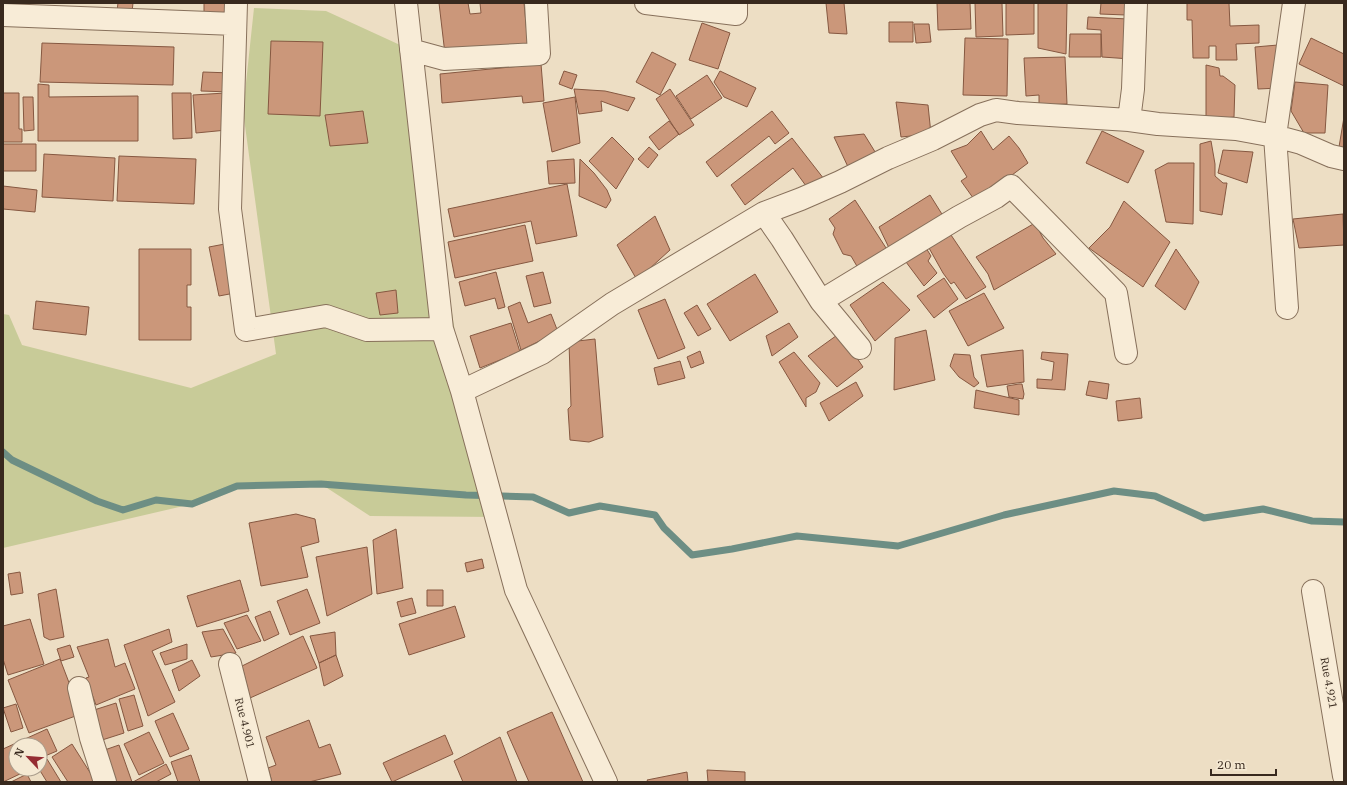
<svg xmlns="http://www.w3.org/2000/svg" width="1347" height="785" viewBox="0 0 1347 785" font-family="'IBM Plex Serif',serif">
	<rect width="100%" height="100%" fill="#eddec4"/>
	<!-- green -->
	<path fill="#c8cb98" d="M254,8L326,11L411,50L464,390L499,517L370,516L321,484L237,486L221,494L192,504L3,548V314L9,315L22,345L191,388L276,354L243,111Z"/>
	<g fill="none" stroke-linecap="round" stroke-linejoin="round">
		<!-- stream -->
		<path stroke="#6d8e84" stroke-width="7" d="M3,452L12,460L97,501L123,510L156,500L192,504L237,486L321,484L466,495L533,497L569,513L600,506L655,515L664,528L692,555L732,549L797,536L898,546L1004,515L1114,491L1155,496L1204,518L1263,509L1312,521L1344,522"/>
	</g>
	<!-- building -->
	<path fill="#cb977a" stroke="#865841" d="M118,3H133L132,12L117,11Z
		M204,3H231L230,17L204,16Z
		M439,3H468L470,14L481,13L480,3H524L528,44L445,54Z
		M826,3H844L847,34L829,33Z
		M937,3H970L971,29L938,30Z
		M975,3H1002L1003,36L976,37Z
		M1006,3H1034V34L1006,35Z
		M1038,3H1067L1066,54L1038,48Z
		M1101,3H1127L1126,15L1100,14Z
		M1187,3H1229L1230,26L1259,25V43L1236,44L1237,60H1216V46H1209V58H1193L1192,20H1187Z
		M1088,17L1128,19L1131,59L1102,57L1101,30L1087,29Z
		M889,22H913V42H889Z
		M702,23L730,33L718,69L689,60Z
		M914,24H929L931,42L916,43Z
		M1070,34H1101V57H1069Z
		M965,38L1008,39L1007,96L963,95Z
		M1311,38L1344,54V86L1299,64Z
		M271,41L323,42L320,116L268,114Z
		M42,43L174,47L173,85L40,82Z
		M1278,45L1280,88L1258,89L1255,47Z
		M652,52L676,64L660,95L636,82Z
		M1065,57L1067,104L1039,105V95L1026,96L1024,58Z
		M541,64L544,101L523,103L522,96L442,103L440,74Z
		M1206,65L1219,68L1220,76H1223L1235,85L1234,117L1206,120Z
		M564,71L577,75L572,89L559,84Z
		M720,71L756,88L747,107L724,97L714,82Z
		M203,72L232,73L231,92L201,91Z
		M707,75L722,98L691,119L676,96Z
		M1295,82L1328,85L1325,133H1304L1291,111Z
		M38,84L49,85V97L138,96V141H38Z
		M574,89L605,91L635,98L628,111L601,101L602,111L579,114Z
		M670,89L694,125L679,135L656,99Z
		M3,93H19V129H22V142H3Z
		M172,93H191L192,138L173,139Z
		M225,93L227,130L196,133L193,95Z
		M23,97H33L34,130L24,131Z
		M575,97L580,143L552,152L543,103Z
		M896,102L928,105L931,134L901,137Z
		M363,111L368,143L330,146L325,115Z
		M772,111L789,133L775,144L769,136L717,177L706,162Z
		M1344,117V149L1339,147Z
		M669,121L679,134L659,150L649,137Z
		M981,131L993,150L1009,136L1019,148L1028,163L976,202L961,181L967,177L951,151L967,145Z
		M1102,131L1144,151L1128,183L1086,163Z
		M864,134L877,155L849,169L834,137Z
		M612,137L634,159L616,189L589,161Z
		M792,138L824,179L809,190L793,168L745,205L731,185Z
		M1211,141L1215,164V176L1223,183H1227L1222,215L1200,211V144Z
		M3,144H36V171H3Z
		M649,147L658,155L648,168L638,159Z
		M1223,150L1253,152L1247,183L1218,173Z
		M44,154L115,158L113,201L42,197Z
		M119,156L196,159L194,204L117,201Z
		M574,159L575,183L549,184L547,161Z
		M580,159L594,173L607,190L611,200L606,208L579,196Z
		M1168,163H1194L1193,224L1166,222L1155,170Z
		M567,184L577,236L536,244L531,221L454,237L448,209Z
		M3,186L37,190L35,212L3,209Z
		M930,195L945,219L890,250L879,227Z
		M855,200L888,251L858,268L851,256L843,254L833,234L835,228L829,219Z
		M1124,201L1170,242L1143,287L1089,248L1110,227Z
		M1343,214L1344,245L1299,248L1293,219Z
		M655,216L670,250L637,280L617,245Z
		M1035,223L1043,238L1056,254L994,290L988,274L976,257Z
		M525,225L533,261L455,278L448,242Z
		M951,235L986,287L966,299L954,282L951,284L943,273L929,248Z
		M230,243L240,292L219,296L209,247Z
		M926,248L931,256L928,261L937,273L924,286L906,262Z
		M139,249H191V285H187V307H191V340H139Z
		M1176,249L1199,282L1185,310L1155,286Z
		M496,272L505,307L498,309L495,298L465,306L459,282Z
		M543,272L551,303L534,307L526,276Z
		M755,274L778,312L730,341L707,304Z
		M944,278L958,299L934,318L917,296Z
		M883,282L910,310L875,341L850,305Z
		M396,290L398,313L380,315L376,293Z
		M984,293L1004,328L968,346L949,311Z
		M665,299L685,348L658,359L638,310Z
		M36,301L89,307L86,335L33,329Z
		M520,302L528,323L551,314L558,332L521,350L508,307Z
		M697,305L711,329L698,336L684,313Z
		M511,323L520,352L480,368L470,336Z
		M789,323L798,337L772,356L766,336Z
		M926,330L935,380L894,390L895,338Z
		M840,333L863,367L837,387L808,356Z
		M595,339L603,437L589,442L570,440L568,409L571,406L569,342Z
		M1023,350L1024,382L987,387L981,355Z
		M700,351L704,363L691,368L687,357Z
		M794,352L820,383L816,392L806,398V407L779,362Z
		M1042,352L1068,354L1065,390L1037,388V379L1052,380L1054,362L1041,359Z
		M954,354L970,355L974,377L979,383L974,387L959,377L950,366Z
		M680,361L685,378L658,385L654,368Z
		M1089,381L1109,384L1107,399L1086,395Z
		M856,382L863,396L829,421L820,403Z
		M1019,384H1022L1024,394L1023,399L1009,397L1007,386Z
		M976,390L1019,400V415L974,408Z
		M1140,398L1142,418L1118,421L1116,401Z
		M296,514L315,519L319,542L301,547L308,577L261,586L249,523Z
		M396,529L403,588L377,594L373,540Z
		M367,547L372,594L327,616L316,557Z
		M482,559L484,568L467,572L465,563Z
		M20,572L23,593L11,595L8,574Z
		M240,580L249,611L197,627L187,596Z
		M56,589L64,637L50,640L44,637L38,594Z
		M307,589L320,623L290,635L277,601Z
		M427,590H443V606H427Z
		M412,598L416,613L401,617L397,602Z
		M455,606L465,637L409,655L399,624Z
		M270,611L279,634L264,641L255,617Z
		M247,615L261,641L237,649L224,623Z
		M30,619L44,664L8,675L3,659V626Z
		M169,629L172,642L152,651L175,702L148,716L124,645Z
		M223,629L236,653L211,657L202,632Z
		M335,632L336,655L319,663L310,636Z
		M303,636L317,668L250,698L242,666Z
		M108,639L115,667L125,663L135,689L96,705L86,678L89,677L77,647Z
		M187,644V659L165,665L160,653Z
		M70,645L74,657L61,661L57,649Z
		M336,655L343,676L324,686L319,663Z
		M60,659L81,714L29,733L8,680Z
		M192,660L200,676L179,691L172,670Z
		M134,695L143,726L128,731L119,699Z
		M116,703L124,733L99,741L91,711Z
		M16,704L23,728L11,732L3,708Z
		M552,712L583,782H529L507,732Z
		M173,713L189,749L170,757L155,721Z
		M309,720L319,748L330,744L341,774L309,782H272L268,768L276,765L266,737Z
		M47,729L57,751L40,758V745H16V769H20L22,773L3,782V749Z
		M149,732L164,763L139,775L124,744Z
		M445,735L453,754L392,782L383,763Z
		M500,737L517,782H463L454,761Z
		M72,744L96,782H68L52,757Z
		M119,745L132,782H107L96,753Z
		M191,755L200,782H178L171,762Z
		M47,759L61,782H47L39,769L40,763Z
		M166,764L171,774L156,782H133Z
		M707,770L745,772V782H708Z
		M687,772L688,782H648L647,780Z
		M27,774L31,782H11Z"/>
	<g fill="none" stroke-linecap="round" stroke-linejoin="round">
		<!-- street casing -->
		<g stroke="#87705b" stroke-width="24">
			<path id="street" d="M236,3L230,209L246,330L326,316L367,330L442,329
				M406,3L442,329L462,391L516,590L606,782
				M646,3L736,14V3
				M3,15L235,24
				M411,50L444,59L539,54L536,3
				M1129,120L1133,89L1136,3
				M764,213L782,239L821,301L959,217L996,197L1011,186L1116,293L1126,353
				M821,301L860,348
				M1287,308L1275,136L1294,3
				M462,391L542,353L612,304L764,213L801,199L840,182L888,158L933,139L980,115L996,110L1018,113L1129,120L1158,124L1236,129L1275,136L1301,143L1331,156L1344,159
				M1313,591L1344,776
				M230,664L260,782
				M79,688L91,738L105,782"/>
		</g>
		<!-- street -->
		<use href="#street" stroke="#f8ecd7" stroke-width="22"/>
	</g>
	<g text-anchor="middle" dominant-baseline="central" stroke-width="3" stroke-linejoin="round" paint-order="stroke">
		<!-- street labels -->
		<g font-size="11" fill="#38291e" stroke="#f5e9d3">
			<text transform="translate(1329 683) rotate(80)">Rue 4.921</text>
			<text transform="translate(245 723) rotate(76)">Rue 4.901</text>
		</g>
	</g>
	<!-- border -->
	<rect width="1347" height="785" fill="none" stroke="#38291e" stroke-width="8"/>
	<!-- north arrow -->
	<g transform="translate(28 757) rotate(296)"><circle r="19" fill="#f5e9d3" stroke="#a99c8b"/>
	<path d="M0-3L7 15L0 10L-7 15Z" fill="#952c32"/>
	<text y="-6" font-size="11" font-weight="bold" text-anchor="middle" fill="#38291e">N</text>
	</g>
	<!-- scale -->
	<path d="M1211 769v6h65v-6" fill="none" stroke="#38291e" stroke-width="2"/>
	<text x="1217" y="769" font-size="12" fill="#38291e" stroke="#f5e9d3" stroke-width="3" paint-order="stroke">20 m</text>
</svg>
